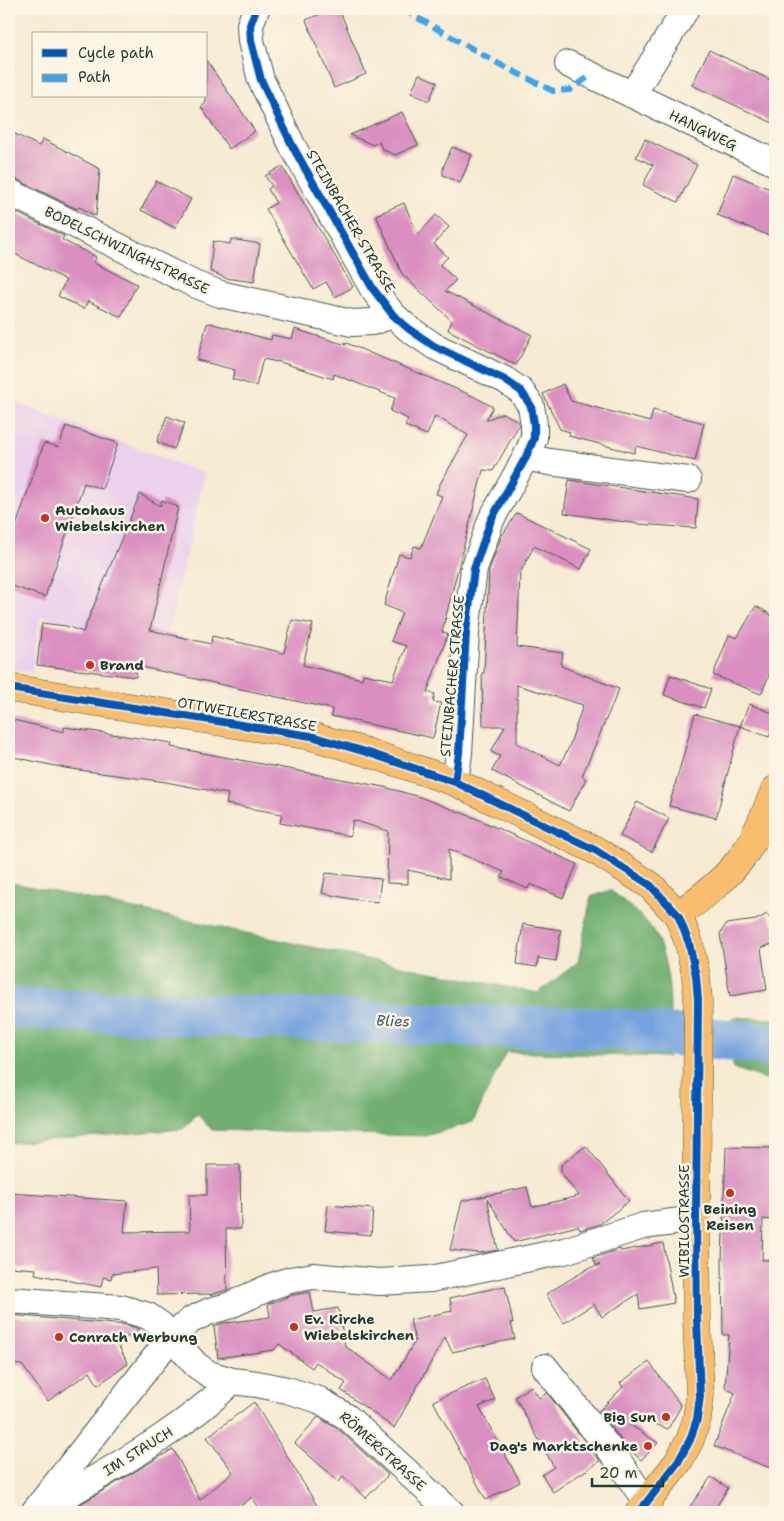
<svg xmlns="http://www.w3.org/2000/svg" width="784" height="1521" viewBox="0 0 784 1521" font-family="'Shantell Sans',sans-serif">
	<rect width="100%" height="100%" fill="#fcf5e5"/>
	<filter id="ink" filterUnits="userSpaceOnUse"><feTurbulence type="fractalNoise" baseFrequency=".02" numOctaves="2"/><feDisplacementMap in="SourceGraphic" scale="10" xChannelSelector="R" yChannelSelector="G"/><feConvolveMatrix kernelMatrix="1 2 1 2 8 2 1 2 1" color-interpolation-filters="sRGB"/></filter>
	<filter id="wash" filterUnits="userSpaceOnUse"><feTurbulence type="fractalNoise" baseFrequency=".0096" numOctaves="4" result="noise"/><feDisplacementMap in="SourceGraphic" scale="20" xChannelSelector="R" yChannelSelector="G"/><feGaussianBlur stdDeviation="1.12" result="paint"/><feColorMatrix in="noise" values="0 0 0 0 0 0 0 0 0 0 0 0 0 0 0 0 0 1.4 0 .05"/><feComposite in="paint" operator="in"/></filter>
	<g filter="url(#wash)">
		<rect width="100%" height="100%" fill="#f6ead2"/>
		<!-- built -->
		<path fill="#ebd1eb" d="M9,400L205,474L165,645L79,636L78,623L40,616L32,673L9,668Z"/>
		<!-- forest -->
		<path fill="#6faf71" stroke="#477652" d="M9,882L395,965L538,993L578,962L591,897L610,890C621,898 651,923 656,935C673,974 671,1016 668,1057L506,1052L473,1122L426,1136L212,1130L197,1114L183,1129L9,1143Z
			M733,1017L775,1019V1082L733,1068Z"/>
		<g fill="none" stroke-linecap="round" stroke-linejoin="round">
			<!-- river -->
			<path stroke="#74a2dd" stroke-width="42" d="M9,1008L512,1027L606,1028L756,1043L775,1047"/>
		</g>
		<g id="blocks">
			<!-- building -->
			<path fill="#da8fc0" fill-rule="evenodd" d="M332,9H339L366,74L334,88L306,20Z
				M709,50L775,82V124L692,85Z
				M206,60L255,131L229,149L201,107L206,103Z
				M419,74L437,82L429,101L411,93Z
				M402,112L418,145L395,155L382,149L379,142L373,145L350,135Z
				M9,131L39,146L43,139L100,169L96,216L79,207L77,209L16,179L9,177Z
				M645,139L697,165L678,202L643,185L653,165L636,157Z
				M452,147L472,155L460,183L443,175V168Z
				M282,166L353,287L335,297L326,282L313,289L266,209L276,203L268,189L272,186L265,176Z
				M733,174L775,191V222L770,236L717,215Z
				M156,181L191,199L175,228L141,210Z
				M404,203L418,235L436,215L449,227L434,244L448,257L440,265L456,280L445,291L532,335L516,365L448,330L452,321L402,274L376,215Z
				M9,209L64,236L62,240L96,257L94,263L137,284L121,317L88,301L84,309L58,296L66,280L9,251Z
				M231,239L260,244L254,282L225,278L210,271L213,241L230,244Z
				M210,323L271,340L272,335L292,339L295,329L346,345L344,342L473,396L493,407L486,420L503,413L518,421L519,425L493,471L483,470L442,632L448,634L427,692L435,694L433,702L441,703L433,738L331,716L332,709L137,666L136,677L37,665L42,623L66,626L83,632L140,494L160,506L162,500L178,507L150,630L211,644L212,636L284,653L292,620L313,624L303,665L362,679L363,674L393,680L406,646L391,641L402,613L384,605L399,554L410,557L414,546L421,548L442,496L436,494L440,484L468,435L435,416L427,435L405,426L408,419L390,411L395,398L334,374L333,379L277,361V362L263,359L256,386L232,379L235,370L197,360L207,324Z
				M563,384L571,401L650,422L653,410L704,423L695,461L636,446L634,453L569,436L570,432L560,429L543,394Z
				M167,416L185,423L174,449L157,442Z
				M66,426L118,443L102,489L84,483L45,597L9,585V547L44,443L59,447Z
				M569,480L698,499L696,528L639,524L564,513Z
				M517,513L591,549L581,569L534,546L520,573L517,647L563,653L561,666L619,689L582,776L586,779L569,811L492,771L500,756L491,752L505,726H483L482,673H484L489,570L501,537ZM517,685L583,705L569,747L560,765L517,743Z
				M756,606L775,617V675L770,673L761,694L713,675L729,635L737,638Z
				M670,675L711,689L704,708L664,695Z
				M749,704L775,714V722L769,737L740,726Z
				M695,714L740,726L716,818L669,806Z
				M9,719L64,732V727L172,743L171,747L384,787L420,797L475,818L577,864L563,898L530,884L528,889L501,877L504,872L449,849V879L408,870V884L387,883L388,831L353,820L350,836L280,823L282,814L226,804L228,794L166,782L65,768L9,756Z
				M637,802L669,818L652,852L620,836Z
				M326,873L381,879L378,902L351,899L322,893Z
				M767,914L775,926V943L761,948L767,990L730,996L720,934L726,924L756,920Z
				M523,924L561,930L556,961L538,958L537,967L517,964Z
				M586,1146L629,1201L600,1224L580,1230L578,1226L514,1242L487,1198L498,1250L480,1253L450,1250L462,1201L527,1187L532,1207L579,1196L561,1173V1165Z
				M726,1147L774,1148L771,1220L763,1219L762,1260H775V1470L714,1446L735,1393L725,1388L729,1335H723L722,1260Z
				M207,1165H240L241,1229H226L227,1290L210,1295V1294L157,1295L156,1269L112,1274L111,1279L103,1277L101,1287L35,1274L36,1269L9,1267V1193L127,1201L124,1232L190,1231L189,1195H207Z
				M328,1205L373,1209L371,1235L325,1231Z
				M663,1243L674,1303L640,1309L638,1294L602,1317L594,1304L564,1323L546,1294L589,1268L600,1265H596L593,1258L620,1249L621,1251Z
				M505,1286L513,1323H511L515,1339L452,1352L445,1337L394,1428L341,1390L346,1383L316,1362L312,1368L279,1344L274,1350L218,1358L214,1326L227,1322V1323L270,1317L268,1304L293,1295L310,1292L314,1312L338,1308L345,1346L392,1380L415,1341L410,1320L452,1311L450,1298Z
				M9,1315L127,1325L139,1329L117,1343L128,1364L98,1385L90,1372L48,1401L22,1365L9,1364Z
				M649,1362L681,1406L668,1429L634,1416L629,1424L658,1443L641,1460L625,1445L599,1411L623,1387L620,1383Z
				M485,1379L495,1400L479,1407L520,1482L486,1500L433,1401Z
				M531,1386L539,1398L547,1393L600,1461L553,1492L542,1475L554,1467L515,1397Z
				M254,1402L321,1512H262L252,1497L233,1512H67L173,1449L200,1500L233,1472L207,1437Z
				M318,1417L338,1429L388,1475L366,1498L343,1476L339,1482L295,1443Z
				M711,1477L728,1488L713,1512H686Z"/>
		</g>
	</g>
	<g filter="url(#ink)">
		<use href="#blocks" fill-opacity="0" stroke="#3f574c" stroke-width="1"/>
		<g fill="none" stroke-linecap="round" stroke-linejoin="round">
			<!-- minor casing -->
			<g stroke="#3f574c" stroke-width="28">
				<path id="minor" d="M256,9L250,25L251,41L261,80L293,147L373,289L393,315L409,329L434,346L505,380L521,391L531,406L534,424V438L526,457L491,520L474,569L466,632L459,753L455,782
					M568,64L775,163
					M632,95L686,9
					M9,192L194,284L220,294L352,323L372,322L393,315
					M526,457L549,462L688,480
					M9,1300L121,1308L148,1316L161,1325L196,1365L209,1374L232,1381L257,1384L287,1390L319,1400L347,1417L451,1512
					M545,1367L615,1456L638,1490L649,1500
					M45,1508C107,1471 181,1432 232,1381
					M34,1512L172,1336L191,1320L210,1311L228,1306L272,1286L290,1280L313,1276L379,1282L431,1279L564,1251L643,1226L696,1219"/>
			</g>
			<!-- major casing -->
			<g stroke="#3f574c" stroke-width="29">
				<path id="major" d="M9,688L311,736L366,752L455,782L595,850L650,885L678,915L689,943L696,976L698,1000L696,1219L697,1320L700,1396L697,1419L690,1440L678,1462L639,1512
					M678,915C702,897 728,878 745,853C758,834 766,811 775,790"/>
			</g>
			<!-- minor -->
			<use href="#minor" stroke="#fff" stroke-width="26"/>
			<!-- major -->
			<use href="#major" stroke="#f9be6d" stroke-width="28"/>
			<!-- quiet -->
			<path stroke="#3da4eb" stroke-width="6" stroke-dasharray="12 6" stroke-linecap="butt" d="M402,9L501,65L553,91L570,90L591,75"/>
			<!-- cycleway casing -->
			<g stroke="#fcf5e5" stroke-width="11">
				<path id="cycleway" d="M256,9L250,25L251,41L261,80L293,147L373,289L393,315L409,329L434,346L505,380L521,391L531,406L534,424V438L526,457L491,520L474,569L466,632L459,753L455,782
					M9,688L311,736L366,752L455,782L595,850L650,885L678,915L689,943L696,976L698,1000L696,1219L697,1320L700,1396L697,1419L690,1440L678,1462L639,1512"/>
			</g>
			<!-- cycleway -->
			<use href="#cycleway" stroke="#0057b8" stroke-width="8"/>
		</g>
	</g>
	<!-- markers -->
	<g fill="#c8321e" stroke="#fcf5e5" stroke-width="2">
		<circle cx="45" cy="518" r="5"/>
		<circle cx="90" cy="665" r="5"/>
		<circle cx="730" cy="1193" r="5"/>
		<circle cx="294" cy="1327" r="5"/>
		<circle cx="59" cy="1337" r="5"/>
		<circle cx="666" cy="1417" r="5"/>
		<circle cx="648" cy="1446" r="5"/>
	</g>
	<g text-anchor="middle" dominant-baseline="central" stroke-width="5" stroke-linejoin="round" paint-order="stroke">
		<!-- street labels -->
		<g font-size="14" fill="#1f3d34" stroke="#fcf5e5">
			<text transform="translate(703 130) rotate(26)">HANGWEG</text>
			<text transform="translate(351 221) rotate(60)">STEINBACHER STRASSE</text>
			<text transform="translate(127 250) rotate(26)">BODELSCHWINGHSTRASSE</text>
			<text transform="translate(452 676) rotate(-85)">STEINBACHER STRASSE</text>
			<text transform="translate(247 714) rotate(10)">OTTWEILERSTRASSE</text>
			<text transform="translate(684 1221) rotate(-90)">WIBILOSTRASSE</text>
			<text transform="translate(138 1451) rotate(-32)">IM STAUCH</text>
			<text transform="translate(383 1451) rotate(42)">RÖMERSTRASSE</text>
		</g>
		<!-- poi labels -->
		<g font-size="14" font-weight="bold" fill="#1f3d34" stroke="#fcf5e5" text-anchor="start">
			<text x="55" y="510">Autohaus<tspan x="55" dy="16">Wiebelskirchen</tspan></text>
			<text x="100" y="665">Brand</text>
			<text x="730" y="1209" text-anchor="middle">Beining<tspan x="730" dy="16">Reisen</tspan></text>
			<text x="304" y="1319">Ev. Kirche<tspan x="304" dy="16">Wiebelskirchen</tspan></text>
			<text x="69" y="1337">Conrath Werbung</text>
			<text x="656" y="1417" text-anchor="end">Big Sun</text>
			<text x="638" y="1446" text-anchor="end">Dag's Marktschenke</text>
		</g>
		<!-- water labels -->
		<g font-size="15" font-style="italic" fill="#395b67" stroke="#fcf5e5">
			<text transform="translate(393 1021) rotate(2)">Blies</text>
		</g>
	</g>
	<!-- margin -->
	<rect width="784" height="1521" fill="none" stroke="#fcf5e5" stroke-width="30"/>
	<!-- legend -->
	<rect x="32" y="32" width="175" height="65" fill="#fcf5e5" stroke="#a4ab9e"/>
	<rect x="42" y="49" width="25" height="8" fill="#0057b8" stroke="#a4ab9e"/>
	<text x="78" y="58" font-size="15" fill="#1f3d34">Cycle path</text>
	<rect x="42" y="74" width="25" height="8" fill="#3da4eb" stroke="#a4ab9e"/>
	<text x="78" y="82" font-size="15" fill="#1f3d34">Path</text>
	<!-- scale -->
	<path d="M592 1478v8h71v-8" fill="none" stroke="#1f3d34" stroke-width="2.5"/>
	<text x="599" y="1478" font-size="15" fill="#1f3d34" stroke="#fcf5e5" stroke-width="4" paint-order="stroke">20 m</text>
</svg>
